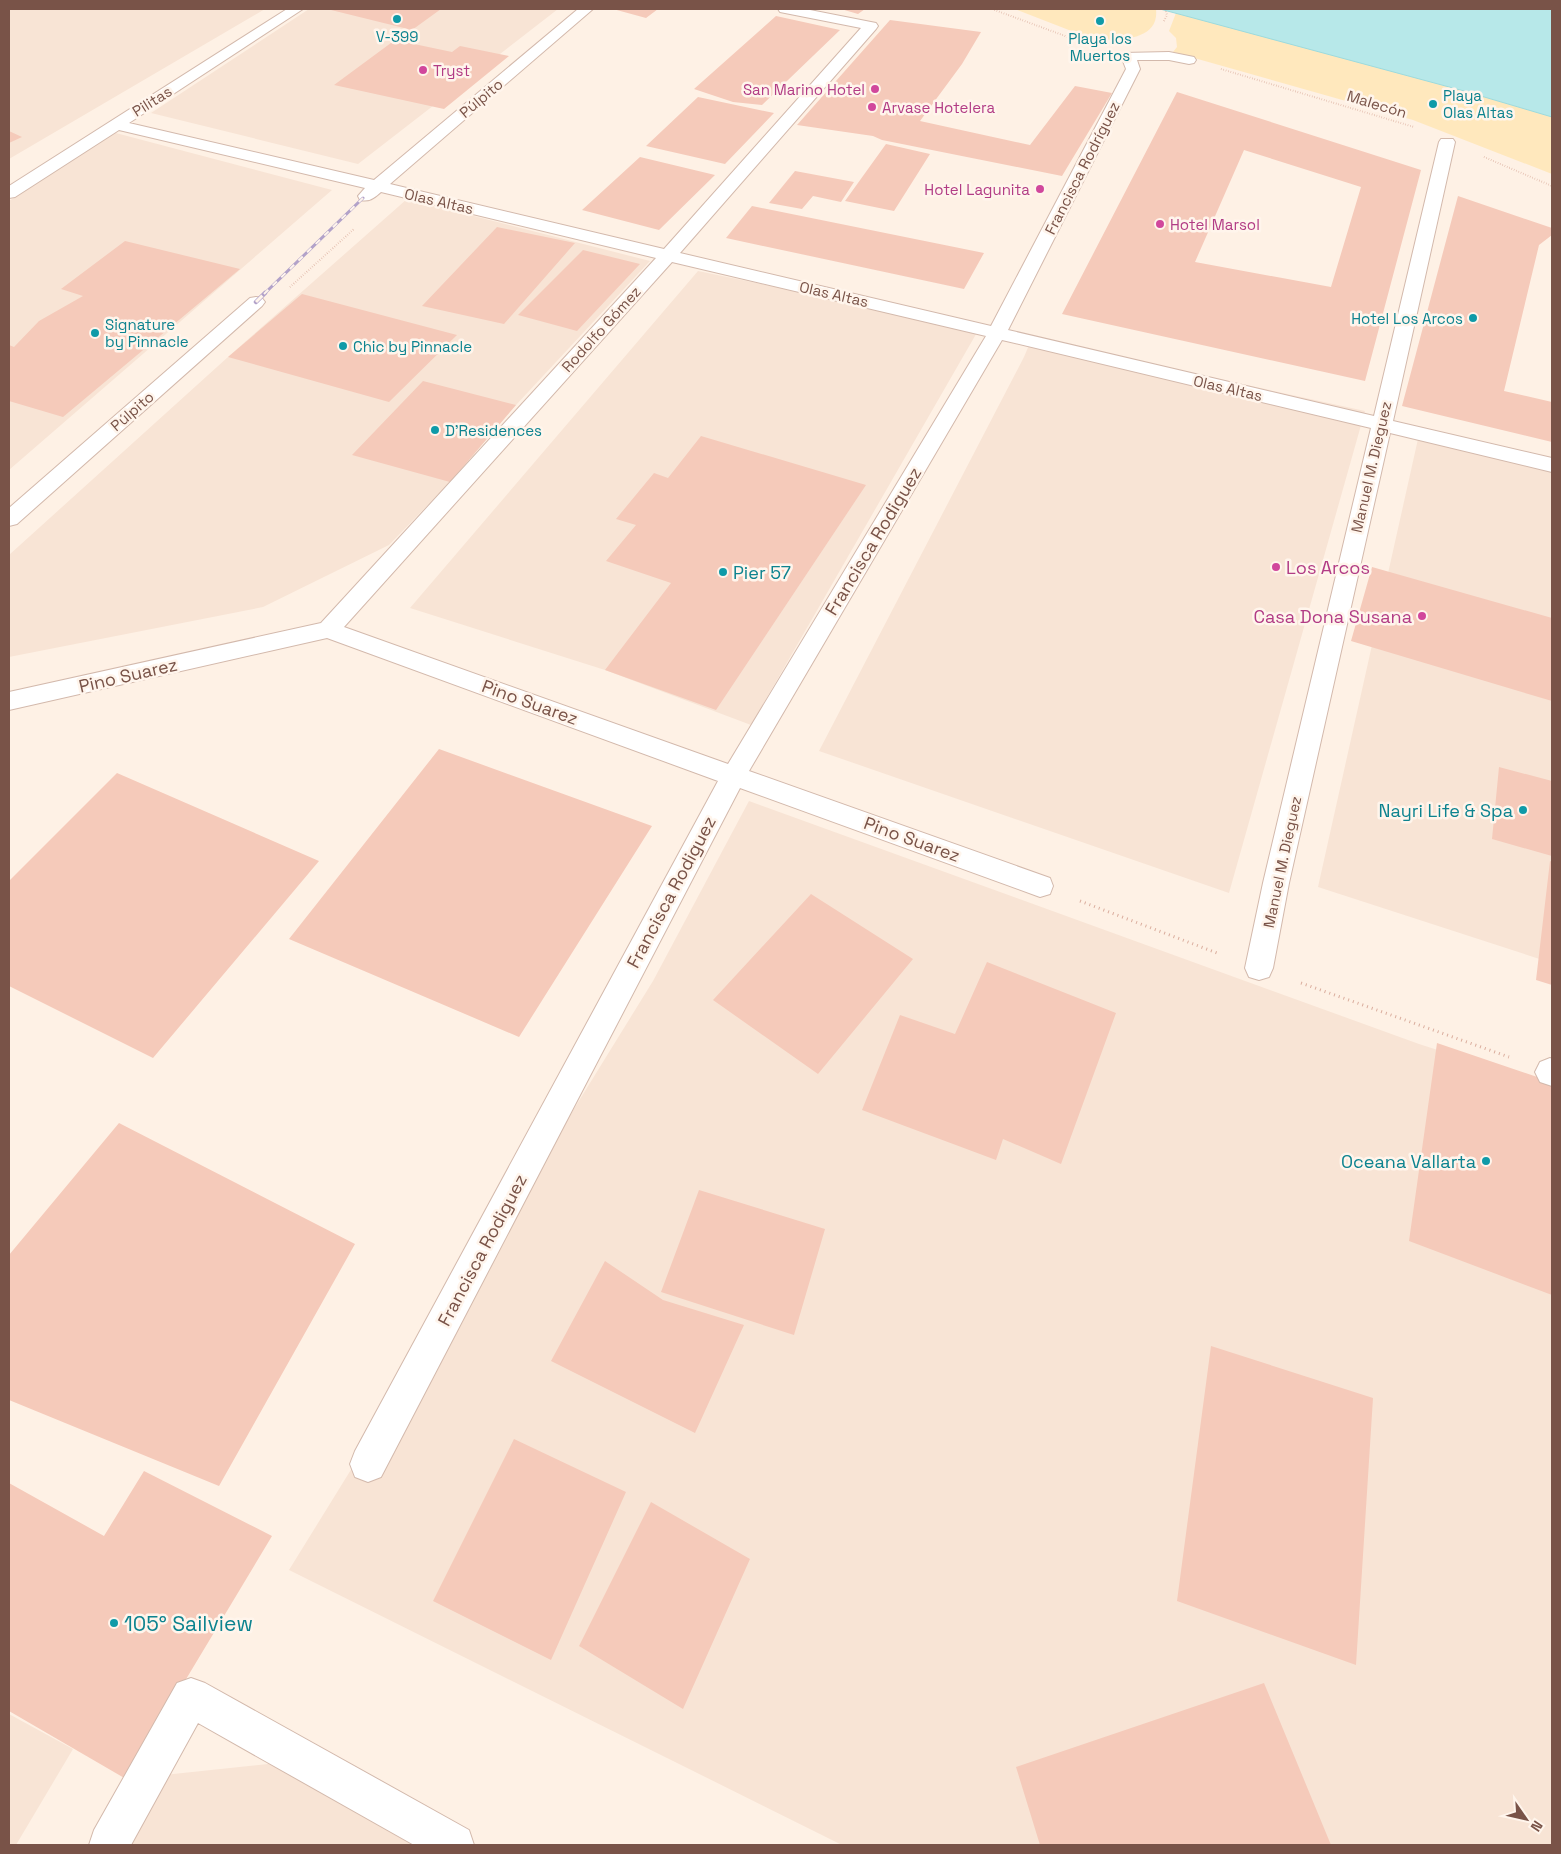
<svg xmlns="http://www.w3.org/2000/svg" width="1561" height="1854" viewBox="0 0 1561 1854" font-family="'Space Grotesk',sans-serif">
	<rect width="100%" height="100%" fill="#fef1e5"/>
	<!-- residential -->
	<path fill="#f8e4d5" d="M9,9H265L9,159Z
		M309,9H558L358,164L151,113Z
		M112,132L332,190L9,470V201Z
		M407,199L650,261L516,405L450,482L389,545L263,607L9,657V555L228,357Z
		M698,271L979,329L751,725L605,670L410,608Z
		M1032,338L1365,411L1229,893L819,751L1024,357Z
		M1420,430L1552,466V963L1318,887Z
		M749,801L1419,1044L1552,1087V1845H842L289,1570L653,981Z
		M9,1714L73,1749L16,1845H9Z
		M277,1763L412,1845H93L126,1779Z"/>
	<!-- sand -->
	<path fill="#ffe8bd" d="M1015,9H1156C1160,43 1114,40 1092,39Z
		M1176,13L1464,91L1552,117V174L1413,120L1173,52L1177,47L1176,38L1169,31Z"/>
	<!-- water -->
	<path fill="#b7e8e9" stroke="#9ddadc" d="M1160,9H1552V117L1464,91Z"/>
	<!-- building -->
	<path fill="#f5caba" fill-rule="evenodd" d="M327,9H441L412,30Z
		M613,9H658L646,18Z
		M841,9H865L858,14Z
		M776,16L840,30L762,105L733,102L694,89Z
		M890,20L981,32L962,64L920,121L1030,145L1075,86L1112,93L1062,176L882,140L873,136L797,125Z
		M395,40L452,52L460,46L509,56L444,109L334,85Z
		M1177,92L1421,170L1365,381L1062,314ZM1244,150L1361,187L1331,287L1195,262Z
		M698,97L774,113L725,164L646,146Z
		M9,131L22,137L9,143Z
		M886,144L930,154L894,211L845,201Z
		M640,157L715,175L659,230L582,210Z
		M795,171L854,182L841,202L813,196L802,209L769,203Z
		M1458,196L1552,228V235L1539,245L1504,391L1552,402V442L1402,406Z
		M752,206L831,222L984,253L964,289L726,238Z
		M497,227L575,243L504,324L422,306Z
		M125,241L240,269L63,417L9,401V345L14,347L39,321L83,296L61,289Z
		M583,250L640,264L577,331L518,315Z
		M302,294L457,335L389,402L228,357Z
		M423,381L516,405L450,482L352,455Z
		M701,436L866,485L716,710L605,670L671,583L606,561L636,525L616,519L654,473L668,478Z
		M1372,567L1552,618V701L1351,641Z
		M439,749L652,826L519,1037L289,939Z
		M1499,767L1552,781V856L1492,839Z
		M117,773L319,861L153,1058L9,986V881Z
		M1550,861L1552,862V985L1536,980Z
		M811,894L913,959L818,1074L713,1000Z
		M987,962L1116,1013L1061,1164L1003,1139L996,1160L862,1110L900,1015L955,1034Z
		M1437,1043L1552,1082V1295L1409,1241Z
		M119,1123L355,1244L219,1486L9,1400V1255Z
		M699,1190L825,1229L794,1335L661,1292Z
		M605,1261L663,1300L744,1325L695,1433L551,1361Z
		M1211,1346L1373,1398L1356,1665L1177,1601Z
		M514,1439L626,1492L551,1660L433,1601Z
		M144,1471L272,1536L126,1779L9,1711V1483L104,1536Z
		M651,1502L750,1559L683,1709L579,1646Z
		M1264,1683L1331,1845H1040L1016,1767Z"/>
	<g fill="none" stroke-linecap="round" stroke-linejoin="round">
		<!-- minor casing -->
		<g stroke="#d3b9ac" stroke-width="2">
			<path id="minor" d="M287,9H303L129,123L374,180L578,9H593L390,184L664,249L861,28L785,13L780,12L778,9H805L876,23L878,26L876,29L680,253L991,326L1126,69L1121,56L1123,53L1169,52L1194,57L1196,60L1194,63L1189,64L1169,60H1137L1140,69L1008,330L1374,416L1439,142L1441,139H1453L1455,142L1393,421L1552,458V472L1390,433L1289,883L1273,968L1269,977L1259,980L1249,977L1245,968L1263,883L1371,428L1002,340L749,771L1050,878L1053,886L1050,894L1040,897L740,788L381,1477L368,1482L355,1477L350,1464L355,1451L718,781L327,638L9,710V692L321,623L656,258L381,192C374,198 370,202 360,200L358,196L365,188L119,130L15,197L9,198V186ZM672,262L986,336L728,764L344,627Z
				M256,297L262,298L265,302L262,306L17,524L9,526V508L250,298Z
				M1550,1058L1552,1059V1086L1540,1082L1535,1072L1540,1062Z
				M191,1678L205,1683L469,1830L474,1845H414L198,1723L131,1845H89L94,1830L177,1683Z"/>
		</g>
		<!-- path-far1 -->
		<path stroke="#daad9d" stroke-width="2" stroke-dasharray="0.5 2" stroke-linecap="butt" d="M992,9L1095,47
			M1164,21L1167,15L1165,9
			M1221,69L1414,127
			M1484,157L1552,186
			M290,287L354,229"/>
		<!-- path -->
		<path stroke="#daad9d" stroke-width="3" stroke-dasharray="1 4" stroke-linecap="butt" d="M1080,901L1217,953
			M1301,983L1509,1057"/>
		<!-- minor -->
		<use href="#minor" fill="#fff" fill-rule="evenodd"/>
		<!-- rail-far1 casing -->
		<g stroke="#b2a2c9" stroke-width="3">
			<path id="rail-far1" d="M264,294L363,198"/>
		</g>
		<!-- rail casing -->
		<g stroke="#b2a2c9" stroke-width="4.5">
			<path id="rail" d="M256,302L265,293"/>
		</g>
		<!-- rail-far1 -->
		<use href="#rail-far1" stroke="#fff5ec" stroke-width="2" stroke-dasharray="6" stroke-linecap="butt"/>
		<!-- rail -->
		<use href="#rail" stroke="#fff5ec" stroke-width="3" stroke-dasharray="9" stroke-linecap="butt"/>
	</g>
	<!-- markers -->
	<g fill="#0f9aa8" stroke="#fff5ec" stroke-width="2">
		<circle cx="397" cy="19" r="5"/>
		<circle cx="1100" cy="21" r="5"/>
		<circle cx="1433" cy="104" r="5"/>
		<circle cx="1473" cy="318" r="5"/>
		<circle cx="95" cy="333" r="5"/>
		<circle cx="343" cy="346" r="5"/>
		<circle cx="435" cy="430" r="5"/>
		<circle cx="723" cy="572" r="5"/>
		<circle cx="1523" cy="810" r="5"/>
		<circle cx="1486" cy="1161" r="5"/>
		<circle cx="114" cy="1623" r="5"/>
	</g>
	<g fill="#d1479c" stroke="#fff5ec" stroke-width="2">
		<circle cx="423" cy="70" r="5"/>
		<circle cx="875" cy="89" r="5"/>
		<circle cx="872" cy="107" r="5"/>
		<circle cx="1040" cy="189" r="5"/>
		<circle cx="1160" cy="224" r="5"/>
		<circle cx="1276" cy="567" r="5"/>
		<circle cx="1422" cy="616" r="5"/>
	</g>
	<g text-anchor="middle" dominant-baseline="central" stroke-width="5" stroke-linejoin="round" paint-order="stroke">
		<!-- far-culture labels -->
		<g font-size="15" fill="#0d838f" stroke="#fff5ec" text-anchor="start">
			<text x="397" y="36" text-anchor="middle">V-399</text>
			<text x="1100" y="38" text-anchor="middle">Playa los<tspan x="1100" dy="17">Muertos</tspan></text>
			<text x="1443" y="95">Playa<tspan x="1443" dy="17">Olas Altas</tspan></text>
			<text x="1463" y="318" text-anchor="end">Hotel Los Arcos</text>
			<text x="105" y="324">Signature<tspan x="105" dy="17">by Pinnacle</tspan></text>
			<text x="353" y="346">Chic by Pinnacle</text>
			<text x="445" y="430">D'Residences</text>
		</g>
		<!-- far-hotel labels -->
		<g font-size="15" fill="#b23c85" stroke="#fff5ec" text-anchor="start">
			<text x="433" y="70">Tryst</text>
			<text x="865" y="89" text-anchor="end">San Marino Hotel</text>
			<text x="882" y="107">Arvase Hotelera</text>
			<text x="1030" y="189" text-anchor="end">Hotel Lagunita</text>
			<text x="1170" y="224">Hotel Marsol</text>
		</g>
		<!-- far-street labels -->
		<g font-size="15" fill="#795348" stroke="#fff5ec">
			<text transform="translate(481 98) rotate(-40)">Púlpito</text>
			<text transform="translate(152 101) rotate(-32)">Pilitas</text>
			<text transform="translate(1377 104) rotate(17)">Malecón</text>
			<text transform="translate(1082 168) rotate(-63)">Francisca Rodríguez</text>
			<text transform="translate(439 201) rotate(13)">Olas Altas</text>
			<text transform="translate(834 294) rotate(13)">Olas Altas</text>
			<text transform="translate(601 329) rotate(-48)">Rodolfo Gómez</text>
			<text transform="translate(1228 388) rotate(13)">Olas Altas</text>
			<text transform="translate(132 411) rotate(-41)">Púlpito</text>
			<text transform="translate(1371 467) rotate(-77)">Manuel M. Dieguez</text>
			<text transform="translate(1282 862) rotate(-78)">Manuel M. Dieguez</text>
		</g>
		<!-- street labels -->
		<g font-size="18" fill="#795348" stroke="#fff5ec">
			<text transform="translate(873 541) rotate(-59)">Francisca Rodiguez</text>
			<text transform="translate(128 675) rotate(-13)">Pino Suarez</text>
			<text transform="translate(530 702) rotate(20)">Pino Suarez</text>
			<text transform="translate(912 839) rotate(20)">Pino Suarez</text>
			<text transform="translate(671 892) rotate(-62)">Francisca Rodiguez</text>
			<text transform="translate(482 1250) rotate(-62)">Francisca Rodiguez</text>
		</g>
		<!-- hotel labels -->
		<g font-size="18" fill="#b23c85" stroke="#fff5ec" text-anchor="start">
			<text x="1286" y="567">Los Arcos</text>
			<text x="1412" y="616" text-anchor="end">Casa Dona Susana</text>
		</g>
		<!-- culture labels -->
		<g font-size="18" fill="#0d838f" stroke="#fff5ec" text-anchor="end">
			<text x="733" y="572" text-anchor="start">Pier 57</text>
			<text x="1513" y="810">Nayri Life &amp; Spa</text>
			<text x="1476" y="1161">Oceana Vallarta</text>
		</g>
		<!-- near-culture labels -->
		<g font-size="21" fill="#0d838f" stroke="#fff5ec" text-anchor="start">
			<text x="124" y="1623">105° Sailview</text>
		</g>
	</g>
	<!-- border -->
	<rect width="1561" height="1854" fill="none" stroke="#795348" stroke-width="20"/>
	<!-- north arrow -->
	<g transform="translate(1526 1819) rotate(124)" stroke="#fff5ec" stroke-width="4" paint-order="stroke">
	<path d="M0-4L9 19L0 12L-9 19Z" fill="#795348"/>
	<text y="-8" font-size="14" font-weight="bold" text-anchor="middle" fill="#795348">N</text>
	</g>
</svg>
